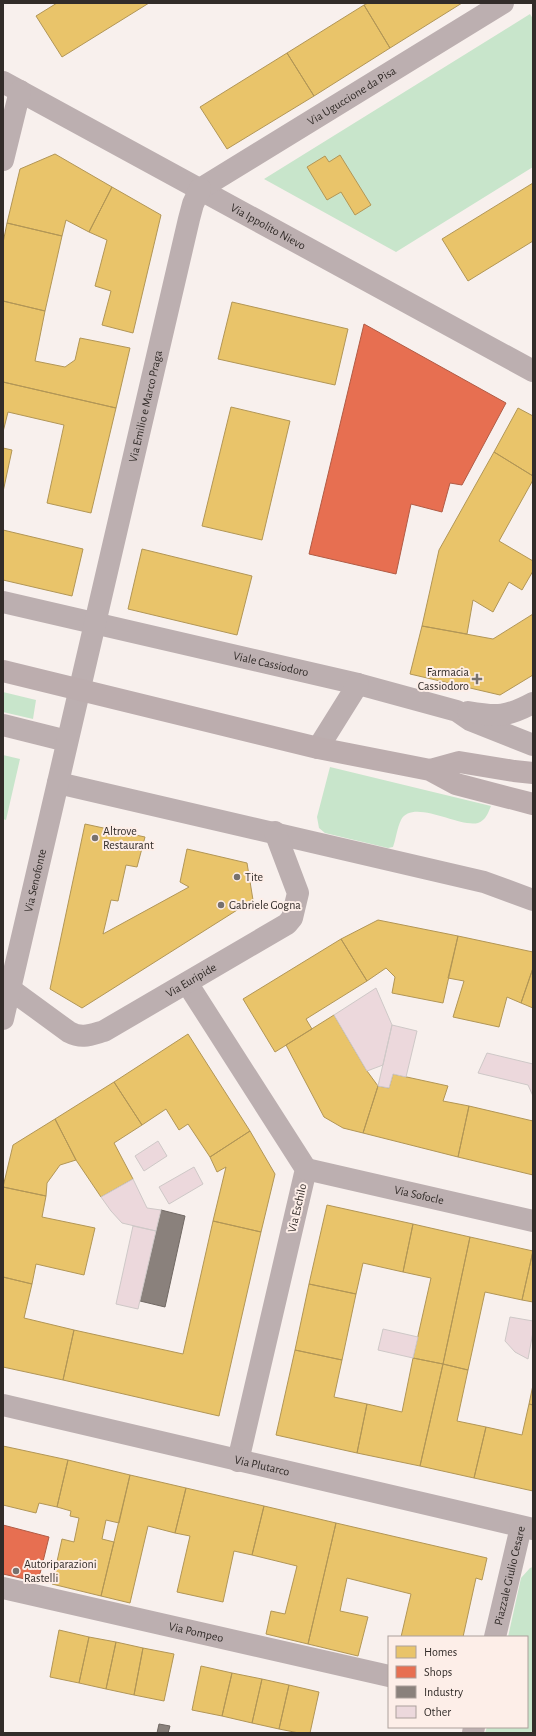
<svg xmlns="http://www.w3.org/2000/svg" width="536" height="1736" viewBox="0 0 536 1736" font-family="'Alegreya Sans',sans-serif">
	<rect width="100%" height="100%" fill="#f8f0ed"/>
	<!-- green -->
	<path fill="#c8e5cb" d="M530,14L533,19V167L396,252L264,179Z
		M3,692L36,700L33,719L3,712Z
		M3,755L20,759L6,820L3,819Z
		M330,767L491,806C488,813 486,820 478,823C459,828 413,798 401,820C397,828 396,839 393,847L388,848L325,833L319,828L317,817Z
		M533,1567V1733H485L487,1727H527V1637H508L521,1578L530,1568Z"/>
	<!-- homes -->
	<path fill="#e9c46a" stroke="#b29656" d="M57,3H149L62,57L36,16Z
		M368,3H462L390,48L364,5Z
		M364,5L390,48L314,96L287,53Z
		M287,53L314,96L227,149L200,107Z
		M55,154L112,187L89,232L66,220L62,236L7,223L20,169Z
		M340,155L371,205L355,215L341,192L327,200L307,167L325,156L329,162Z
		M533,183V241L468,281L442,239Z
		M112,187L161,215L133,333L102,325L111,291L95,286L107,240L89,232Z
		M7,223L62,236L45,311L3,301V243Z
		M3,301L45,311L35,361L65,367L75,360L80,338L130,348L116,408L3,382Z
		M232,302L348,329L335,385L218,359Z
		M3,382L116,408L91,513L47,503L64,425L8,412L3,432Z
		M231,407L290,421L262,540L202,526Z
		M518,408L533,416V476L494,452Z
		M3,448L12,450L3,492Z
		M494,452L533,476V480L499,541L533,561V571L522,590L509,582L493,612L473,600L467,634L422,626L439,550Z
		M3,530L83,549L72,596L3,580Z
		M142,549L252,576L237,635L128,609Z
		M533,614V675L500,695L410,674L422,626L493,639Z
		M85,824L145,837L137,867L126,865L118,901L111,900L103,934L189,887L180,882L187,849L247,863L253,900L82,1008L50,989Z
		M378,920L458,936L443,1003L392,993L395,977L386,968L367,981L341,939Z
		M458,936L533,952V968L521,1003L507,997L499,1027L453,1017L464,981L448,978Z
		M341,939L367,981L306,1019L312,1029L275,1052L243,999Z
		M533,968V1008L521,1003Z
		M334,1015L367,1071L378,1086L363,1133L343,1128L324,1117L286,1045Z
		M188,1034L250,1131L210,1157L188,1124L179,1130L166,1109L142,1125L114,1082Z
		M393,1074L448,1086L443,1101L469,1106L458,1157L363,1133L378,1086L389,1088Z
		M114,1082L142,1125L114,1143L133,1179L101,1197L76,1160L55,1119Z
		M469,1106L533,1121V1175L458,1157Z
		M55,1119L76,1160L60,1165L47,1183L46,1196L3,1187L13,1145Z
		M250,1131L275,1174L261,1232L213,1221L226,1167L217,1172L210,1157Z
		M3,1187L46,1196L42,1217L95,1228L84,1275L36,1264L32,1284L3,1277Z
		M327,1205L413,1224L403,1272L363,1263L356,1294L309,1284Z
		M213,1221L261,1232L219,1416L63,1380L74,1330L183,1354Z
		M413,1224L470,1237L443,1364L413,1358L431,1278L403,1272Z
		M470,1237L533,1251L522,1300L485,1292L468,1370L443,1364Z
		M533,1251V1302L522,1300Z
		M3,1277L32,1284L24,1318L74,1330L63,1380L3,1367Z
		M309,1284L356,1294L342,1360L295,1350Z
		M295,1350L342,1360L334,1397L367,1404L357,1453L276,1435Z
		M413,1358L443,1364L420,1466L357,1453L367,1404L402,1412Z
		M443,1364L468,1370L457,1421L486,1427L474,1478L420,1466Z
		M533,1385V1405L529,1404Z
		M529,1404L533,1405V1491L474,1478L486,1427L522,1435Z
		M3,1446L68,1460L57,1507L39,1503L36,1513L3,1505Z
		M68,1460L130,1475L119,1523L106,1520L102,1539L114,1542L101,1596L52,1584L62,1539L74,1542L79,1518L70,1516L71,1511L57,1507Z
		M130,1475L186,1488L175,1533L148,1526L130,1603L101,1596Z
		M186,1488L264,1506L252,1555L234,1551L223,1602L177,1592L190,1536L175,1533Z
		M264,1506L336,1523L308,1644L266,1634L271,1611L285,1614L297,1566L252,1555Z
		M336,1523L487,1558L482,1580L476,1578L463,1637H401L411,1594L347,1578L340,1611L368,1617L358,1656L308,1644Z
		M59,1630L89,1637L79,1683L50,1677Z
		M89,1637L116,1642L106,1689L79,1683Z
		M116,1642L143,1648L134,1695L106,1689Z
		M143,1648L174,1654L164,1701L134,1695Z
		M201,1666L232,1673L222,1716L192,1710Z
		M232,1673L262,1679L252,1723L222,1716Z
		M262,1679L289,1685L279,1729L252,1723Z
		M289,1685L319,1692L310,1733H299L279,1729Z"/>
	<!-- shops -->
	<path fill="#e76f51" stroke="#b15b45" d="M364,324L506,403L462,485L450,483L442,512L411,504L396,574L309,554Z
		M3,1525L49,1537L38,1582L3,1574Z"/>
	<!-- industry -->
	<path fill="#8a817c" stroke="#706863" d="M161,1210L185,1216L165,1307L140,1301Z
		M159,1724L170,1726L168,1733H157Z"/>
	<!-- building -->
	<path fill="#ecd8dc" stroke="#cec8c7" d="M376,988L392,1025L383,1065L367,1071L334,1015Z
		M392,1025L417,1031L406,1077L393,1074L389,1088L378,1086Z
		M487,1053L533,1064V1096L528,1085L478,1073Z
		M158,1141L167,1156L144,1171L135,1156Z
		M194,1167L203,1184L169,1204L159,1187Z
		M133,1179L147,1208L161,1210L156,1231L122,1223L111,1211L101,1197Z
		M133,1226L156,1231L138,1309L116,1304Z
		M510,1317L533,1321V1332L528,1359L515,1352L505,1341Z
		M383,1329L418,1337L413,1358L378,1350Z"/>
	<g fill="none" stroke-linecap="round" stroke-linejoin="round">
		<!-- street -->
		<g stroke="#bcafb0" stroke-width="22">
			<path id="s1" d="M3,82L533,371"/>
			<path d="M3,160L20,91"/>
			<path id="s2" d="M200,189L503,3"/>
			<path id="s3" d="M3,602L358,684L457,711L470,720L533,745"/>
			<path d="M468,712C497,717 507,717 533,703"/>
			<path d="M3,725L67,741"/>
			<path d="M318,748L358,684"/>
			<path d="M58,783L484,882L533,900"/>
			<path d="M187,983L306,1169L238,1461"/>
			<path id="s4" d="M10,989L69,1032C82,1039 90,1035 104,1031L287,924L292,918L298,893L275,832"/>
			<path id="s5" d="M3,1019L189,219L193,204L200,189"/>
			<path id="s6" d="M306,1169L533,1221"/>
			<path id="s7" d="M3,1405L533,1529"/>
			<path id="s8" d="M3,1588L389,1676"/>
			<path id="s9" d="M495,1637L521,1527"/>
			<path d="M473,1733L474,1727"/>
		</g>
		<!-- secondary -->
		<path stroke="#bcadae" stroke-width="22" d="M3,671L318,748L430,770L456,784L533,804
			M430,770L459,762L514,771L533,773"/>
	</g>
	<!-- markers -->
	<g fill="#77716e" stroke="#fdeee8" stroke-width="1.5">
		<path d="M475 673h4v4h4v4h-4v4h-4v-4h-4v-4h4z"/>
		<circle cx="95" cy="838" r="4"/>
		<circle cx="237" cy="877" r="4"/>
		<circle cx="221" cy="905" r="4"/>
		<circle cx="16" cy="1571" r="4"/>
	</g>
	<g text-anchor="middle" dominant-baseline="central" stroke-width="4" stroke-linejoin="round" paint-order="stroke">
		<!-- street labels -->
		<g font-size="12" fill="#322c29" stroke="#fdeee8">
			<text stroke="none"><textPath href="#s2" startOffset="178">Via Uguccione da Pisa</textPath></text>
			<text stroke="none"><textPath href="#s1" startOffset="302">Via Ippolito Nievo</textPath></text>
			<text stroke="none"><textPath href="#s5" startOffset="629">Via Emilio e Marco Praga</textPath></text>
			<text stroke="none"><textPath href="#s3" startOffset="275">Viale Cassiodoro</textPath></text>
			<text stroke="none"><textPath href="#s5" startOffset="142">Via Senofonte</textPath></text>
			<text stroke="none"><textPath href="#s4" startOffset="210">Via Euripide</textPath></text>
			<text stroke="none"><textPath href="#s6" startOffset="116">Via Sofocle</textPath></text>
			<text transform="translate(297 1208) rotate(-77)">Via Eschilo</text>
			<text stroke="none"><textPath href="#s7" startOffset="266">Via Plutarco</textPath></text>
			<text stroke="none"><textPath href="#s9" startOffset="63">Piazzale Giulio Cesare</textPath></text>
			<text stroke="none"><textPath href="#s8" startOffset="198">Via Pompeo</textPath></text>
		</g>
		<!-- poi labels -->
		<g font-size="12" fill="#322c29" stroke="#fdeee8" text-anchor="start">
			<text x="469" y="672" text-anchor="end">Farmacia<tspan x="469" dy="14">Cassiodoro</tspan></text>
			<text x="103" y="831">Altrove<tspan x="103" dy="14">Restaurant</tspan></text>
			<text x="245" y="877">Tite</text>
			<text x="229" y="905">Gabriele Gogna</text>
			<text x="24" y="1564">Autoriparazioni<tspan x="24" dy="14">Rastelli</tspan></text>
		</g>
	</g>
	<!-- border -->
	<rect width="536" height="1736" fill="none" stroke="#322c29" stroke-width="8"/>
	<!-- legend -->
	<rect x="388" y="1636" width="140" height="92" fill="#fdeee8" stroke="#aca09c"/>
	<rect x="396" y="1646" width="20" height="12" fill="#e9c46a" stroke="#aca09c"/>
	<text x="424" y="1656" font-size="12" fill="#322c29">Homes</text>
	<rect x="396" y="1666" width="20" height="12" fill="#e76f51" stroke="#aca09c"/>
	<text x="424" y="1676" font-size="12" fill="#322c29">Shops</text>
	<rect x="396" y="1686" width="20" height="12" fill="#8a817c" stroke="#aca09c"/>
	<text x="424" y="1696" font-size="12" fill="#322c29">Industry</text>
	<rect x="396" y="1706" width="20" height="12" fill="#ecd8dc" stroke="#aca09c"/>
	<text x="424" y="1716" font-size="12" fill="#322c29">Other</text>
</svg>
